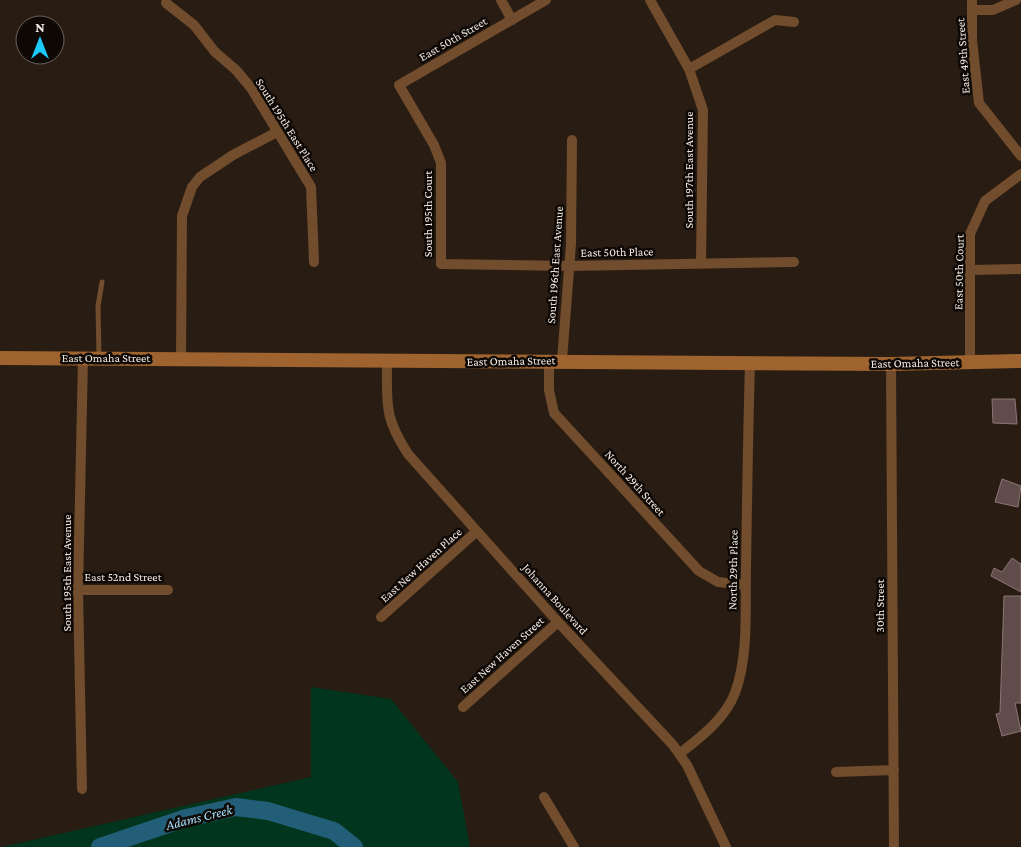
<svg xmlns="http://www.w3.org/2000/svg" width="1021" height="847" viewBox="0 0 1021 847" font-family="'Crimson Pro',serif">
	<rect width="100%" height="100%" fill="#291d13"/>
	<!-- green -->
	<path fill="#01351d" d="M311,687L391,699L458,782L470,847H2L311,777Z"/>
	<g fill="none" stroke-linecap="round" stroke-linejoin="round">
		<!-- river -->
		<path stroke="#225e77" stroke-width="18" d="M100,847L186,818L236,807L268,811L334,831L354,847"/>
	</g>
	<!-- building -->
	<path fill="#604c4b" stroke="#8c7675" d="M992,399H1015L1017,424L993,423Z
		M1002,479L1021,486L1018,507L995,502Z
		M1012,558L1021,564V592L991,576L994,568L1002,572Z
		M1004,596H1021V703H1015L1021,731L1002,736L996,714L1000,713Z"/>
	<g fill="none" stroke-linecap="round" stroke-linejoin="round">
		<!-- lane -->
		<path stroke="#714c2d" stroke-width="5" d="M99,357L98,306L102,282"/>
		<!-- street -->
		<path stroke="#714c2d" stroke-width="10" d="M501,0L512,20
			M546,0L399,85L434,145L441,163V264L569,266L794,262
			M650,0L689,69L703,110L701,263
			M972,0V40L979,103L1021,156
			M166,3L194,25L215,52L236,70L251,88L311,187L314,262
			M972,10H993L1016,0
			M689,69L775,20L794,22
			M971,270L1021,269
			M181,358L182,216L192,187L200,177L233,155L277,132
			M562,360L571,244L572,140
			M387,362C387,405 384,417 408,454L558,622L673,745L687,765L726,847
			M549,362V390L554,413L699,571L718,582L745,585
			M970,362V234L985,201L1021,174
			M891,364L894,847
			M78,590H168
			M381,617L477,531
			M463,707L558,622
			M679,754C700,738 725,719 735,693C749,655 745,608 746,569C747,500 748,431 750,363
			M836,772L894,770
			M82,789L78,590L83,358
			M544,797L574,847"/>
		<!-- secondary -->
		<path stroke="#9e632e" stroke-width="14" d="M0,358L891,364L1021,361"/>
	</g>
	<g text-anchor="middle" dominant-baseline="central" stroke-width="5" stroke-linejoin="round" paint-order="stroke">
		<!-- street labels -->
		<g font-size="12" fill="#f3ebe4" stroke="#0e0905">
			<text transform="translate(453 39) rotate(-30)">East 50th Street</text>
			<text transform="translate(963 56) rotate(-94)">East 49th Street</text>
			<text transform="translate(287 125) rotate(58)">South 195th East Place</text>
			<text transform="translate(689 170) rotate(-90)">South 197th East Avenue</text>
			<text transform="translate(428 214) rotate(-90)">South 195th Court</text>
			<text transform="translate(617 252) rotate(-1)">East 50th Place</text>
			<text transform="translate(555 265) rotate(-86)">South 196th East Avenue</text>
			<text transform="translate(959 272) rotate(-89)">East 50th Court</text>
			<text x="106" y="358">East Omaha Street</text>
			<text transform="translate(511 361) rotate(-1)">East Omaha Street</text>
			<text transform="translate(915 363) rotate(-1)">East Omaha Street</text>
			<text transform="translate(635 483) rotate(48)">North 29th Street</text>
			<text transform="translate(421 565) rotate(-42)">East New Haven Place</text>
			<text transform="translate(733 570) rotate(-89)">North 29th Place</text>
			<text transform="translate(67 573) rotate(-90)">South 195th East Avenue</text>
			<text x="123" y="577">East 52nd Street</text>
			<text transform="translate(555 599) rotate(48)">Johanna Boulevard</text>
			<text transform="translate(880 606) rotate(-90)">30th Street</text>
			<text transform="translate(502 655) rotate(-42)">East New Haven Street</text>
		</g>
		<!-- water labels -->
		<g font-size="14" font-style="italic" fill="#a3dffb" stroke="#0e0905">
			<text transform="translate(199 817) rotate(-14)">Adams Creek</text>
		</g>
	</g>
	<!-- north arrow -->
	<g transform="translate(40 40)"><circle r="24" fill="#0e0905" stroke="#6a635e"/>
	<path d="M0-4L9 19L0 12L-9 19Z" fill="#1cc9fc"/>
	<text y="-8" font-size="14" font-weight="bold" text-anchor="middle" fill="#f3ebe4">N</text>
	</g>
</svg>
